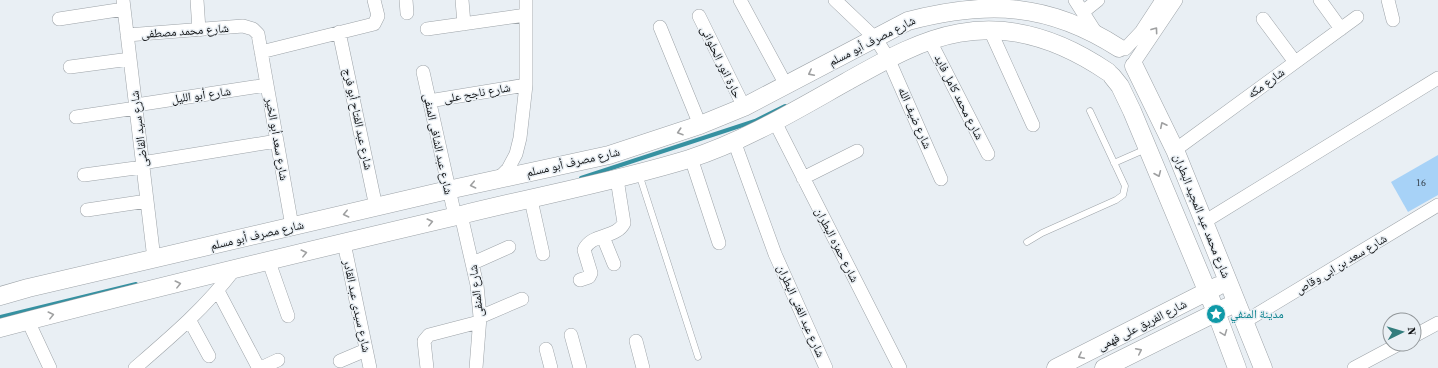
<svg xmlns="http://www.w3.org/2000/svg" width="1438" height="368" viewBox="0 0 1438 368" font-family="'Source Serif 4','Noto Naskh Arabic',serif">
	<rect width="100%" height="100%" fill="#e9eff4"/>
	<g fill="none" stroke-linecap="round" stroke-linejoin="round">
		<!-- stream -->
		<path stroke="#3691a1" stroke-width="4" d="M581,178L755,121L785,106
			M0,317L136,284"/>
	</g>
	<!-- building -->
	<path fill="#a7d2f7" d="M1438,155V195L1408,212L1391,182Z"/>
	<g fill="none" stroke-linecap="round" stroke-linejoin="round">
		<!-- lane casing -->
		<g stroke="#9da3a8" stroke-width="7">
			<path id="lane" d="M1114,163L1146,149
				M639,174L698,357
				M1027,242L1042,233L1116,200L1123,195L1125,186L1090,111"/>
		</g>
		<!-- street casing -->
		<g stroke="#9da3a8" stroke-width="14">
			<path id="street" d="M123,0L154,259
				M197,0L199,30
				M406,0L407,13
				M462,0L464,24
				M740,0L786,85
				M835,0L876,39L888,58L941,179
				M1075,0L1096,33
				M1320,0L1341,29
				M1388,0L1393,20
				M1083,12L1098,0
				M699,16L744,107
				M59,19L124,9
				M1263,19L1295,62
				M660,27L700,125
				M427,29L526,15
				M990,30L1033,125
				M339,32L376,207
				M127,35L243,26L253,29L258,34L292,226
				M930,41L988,154
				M1125,49L1141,32L1162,0
				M261,52L374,24L378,16L374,0
				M1135,61L1176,0
				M70,67L130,59
				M423,72L455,216
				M429,101L526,85
				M136,105L267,85
				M76,117L136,108
				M775,122L900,368
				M734,141L775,254L826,368
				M1175,150L1357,17
				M691,158L719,243
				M142,163L277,141
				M84,175L143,167
				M803,178L857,151
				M498,179L508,169L516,154L520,138L526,85V0
				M531,200L543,254
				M87,210L147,201
				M461,215L477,285L480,317L476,368
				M1204,222L1438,78
				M603,237L614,264
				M344,243L370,368
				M269,262L288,316
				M473,263L509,247
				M580,280L589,277L591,273L584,250C591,233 616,239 624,223L617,179
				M218,291L257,365L263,367L278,360
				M480,317L522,299
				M28,321L50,368
				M190,321L209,356
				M1244,322L1438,205
				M571,335L580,368
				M1414,336L1438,323
				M636,341L643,368
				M546,349L551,368
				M340,361L366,350
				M135,368C172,336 204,309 234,270
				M427,368L424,341L429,335L479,322
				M1354,368L1399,344"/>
		</g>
		<!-- secondary casing -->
		<g stroke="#9da3a8" stroke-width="19">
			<path id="secondary" d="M1134,66L1175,150L1263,368
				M1112,76L1120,86L1132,111L1216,312L1237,368
				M0,296L28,288L448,190L609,155L700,125L744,107L908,21C988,0 1049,3 1119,48
				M0,328C153,288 307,251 461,215C537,196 614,182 689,159C745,141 796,110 846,82C882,62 919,40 959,33C1013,23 1064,42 1108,72
				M1056,368L1218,286
				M1104,368L1227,307"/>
		</g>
		<!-- lane -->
		<use href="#lane" stroke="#fff" stroke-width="6"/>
		<!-- street -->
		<use href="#street" stroke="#fff" stroke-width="13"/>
		<!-- secondary -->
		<use href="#secondary" stroke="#fff" stroke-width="18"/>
	</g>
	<!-- one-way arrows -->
	<defs><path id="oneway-chevron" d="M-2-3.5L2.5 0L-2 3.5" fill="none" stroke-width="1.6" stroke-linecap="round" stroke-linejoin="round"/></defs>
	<g stroke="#9fa0a1">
		<use href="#oneway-chevron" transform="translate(1155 30) rotate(-54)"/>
		<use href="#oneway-chevron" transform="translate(811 73) rotate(153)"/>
		<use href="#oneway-chevron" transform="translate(1163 125) rotate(-116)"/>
		<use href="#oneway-chevron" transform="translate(680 132) rotate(162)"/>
		<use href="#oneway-chevron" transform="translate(1158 174) rotate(67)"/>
		<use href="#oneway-chevron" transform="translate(473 185) rotate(168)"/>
		<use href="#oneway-chevron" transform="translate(346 214) rotate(167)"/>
		<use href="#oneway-chevron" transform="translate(430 222) rotate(-14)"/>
		<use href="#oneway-chevron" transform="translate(304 253) rotate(-14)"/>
		<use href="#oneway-chevron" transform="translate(178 284) rotate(-14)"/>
		<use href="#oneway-chevron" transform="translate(51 315) rotate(-14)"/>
		<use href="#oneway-chevron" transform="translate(1224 333) rotate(69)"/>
		<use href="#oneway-chevron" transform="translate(1139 351) rotate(-26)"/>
		<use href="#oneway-chevron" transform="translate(1081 356) rotate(153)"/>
	</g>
	<!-- icons -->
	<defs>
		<g id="sight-disc" transform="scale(1)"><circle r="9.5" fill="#0f9aa8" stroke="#e9eff4"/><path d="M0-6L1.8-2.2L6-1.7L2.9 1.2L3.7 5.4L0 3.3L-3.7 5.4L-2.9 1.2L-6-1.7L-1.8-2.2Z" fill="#fff"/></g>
	</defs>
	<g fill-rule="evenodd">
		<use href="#sight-disc" x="1216" y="314"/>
	</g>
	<g text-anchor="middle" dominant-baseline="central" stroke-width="3" stroke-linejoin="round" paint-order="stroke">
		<!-- number labels -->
		<g font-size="10" fill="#36424d">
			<text x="1421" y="182">16</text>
		</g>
		<!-- street labels -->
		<g font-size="12" fill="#101214" stroke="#e9eff4">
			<text transform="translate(185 31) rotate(-4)">شارع محمد مصطفى</text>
			<text transform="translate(872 41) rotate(-27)">شارع مصرف أبو مسلم</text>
			<text transform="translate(721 62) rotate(64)">حارة انور الحلوانى</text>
			<text transform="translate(1266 83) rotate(-36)">شارع مكه</text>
			<text transform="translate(477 93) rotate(-10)">شارع ناجح على</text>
			<text transform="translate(201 95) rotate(-8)">شارع أبو الليل</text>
			<text transform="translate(959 97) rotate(63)">شارع محمد كامل فايد</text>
			<text transform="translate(915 118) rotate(66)">شارع ضيف الله</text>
			<text transform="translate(358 119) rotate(78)">شارع عبد الفتاح أبو فرج</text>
			<text transform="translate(139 129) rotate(-97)">شارع سيد القاضى</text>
			<text transform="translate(277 139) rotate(80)">شارع سعد أبو الخير</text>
			<text transform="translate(438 144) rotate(78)">شارع عبد الشافى المنفى</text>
			<text transform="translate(573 162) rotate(-13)">شارع مصرف أبو مسلم</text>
			<text transform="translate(1202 216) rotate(68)">شارع محمد عبد المجيد البطران</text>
			<text transform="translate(257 235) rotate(-13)">شارع مصرف أبو مسلم</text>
			<text transform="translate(837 245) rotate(63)">شارع حمزه البطران</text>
			<text transform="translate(1341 264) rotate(-31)">شارع سعد بن ابى وقاص</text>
			<text transform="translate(476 291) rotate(-97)">شارع المنفى</text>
			<text transform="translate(357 306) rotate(78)">شارع سيدى عبد القادر</text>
			<text transform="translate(801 311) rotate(66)">شارع عبد الغنى البطران</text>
			<text transform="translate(1142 325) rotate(-27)">شارع الفريق على فهمى</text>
		</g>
		<!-- culture labels -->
		<g font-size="12" fill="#0d838f" stroke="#e9eff4" text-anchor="start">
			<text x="1230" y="314">مدينة المنفي</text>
		</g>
	</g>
	<!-- north arrow -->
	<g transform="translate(1402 332) rotate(85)"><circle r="19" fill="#e9eff4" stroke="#92979a"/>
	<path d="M0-3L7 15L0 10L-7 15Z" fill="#337d7d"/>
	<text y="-6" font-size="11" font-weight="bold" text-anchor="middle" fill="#101214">N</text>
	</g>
</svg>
